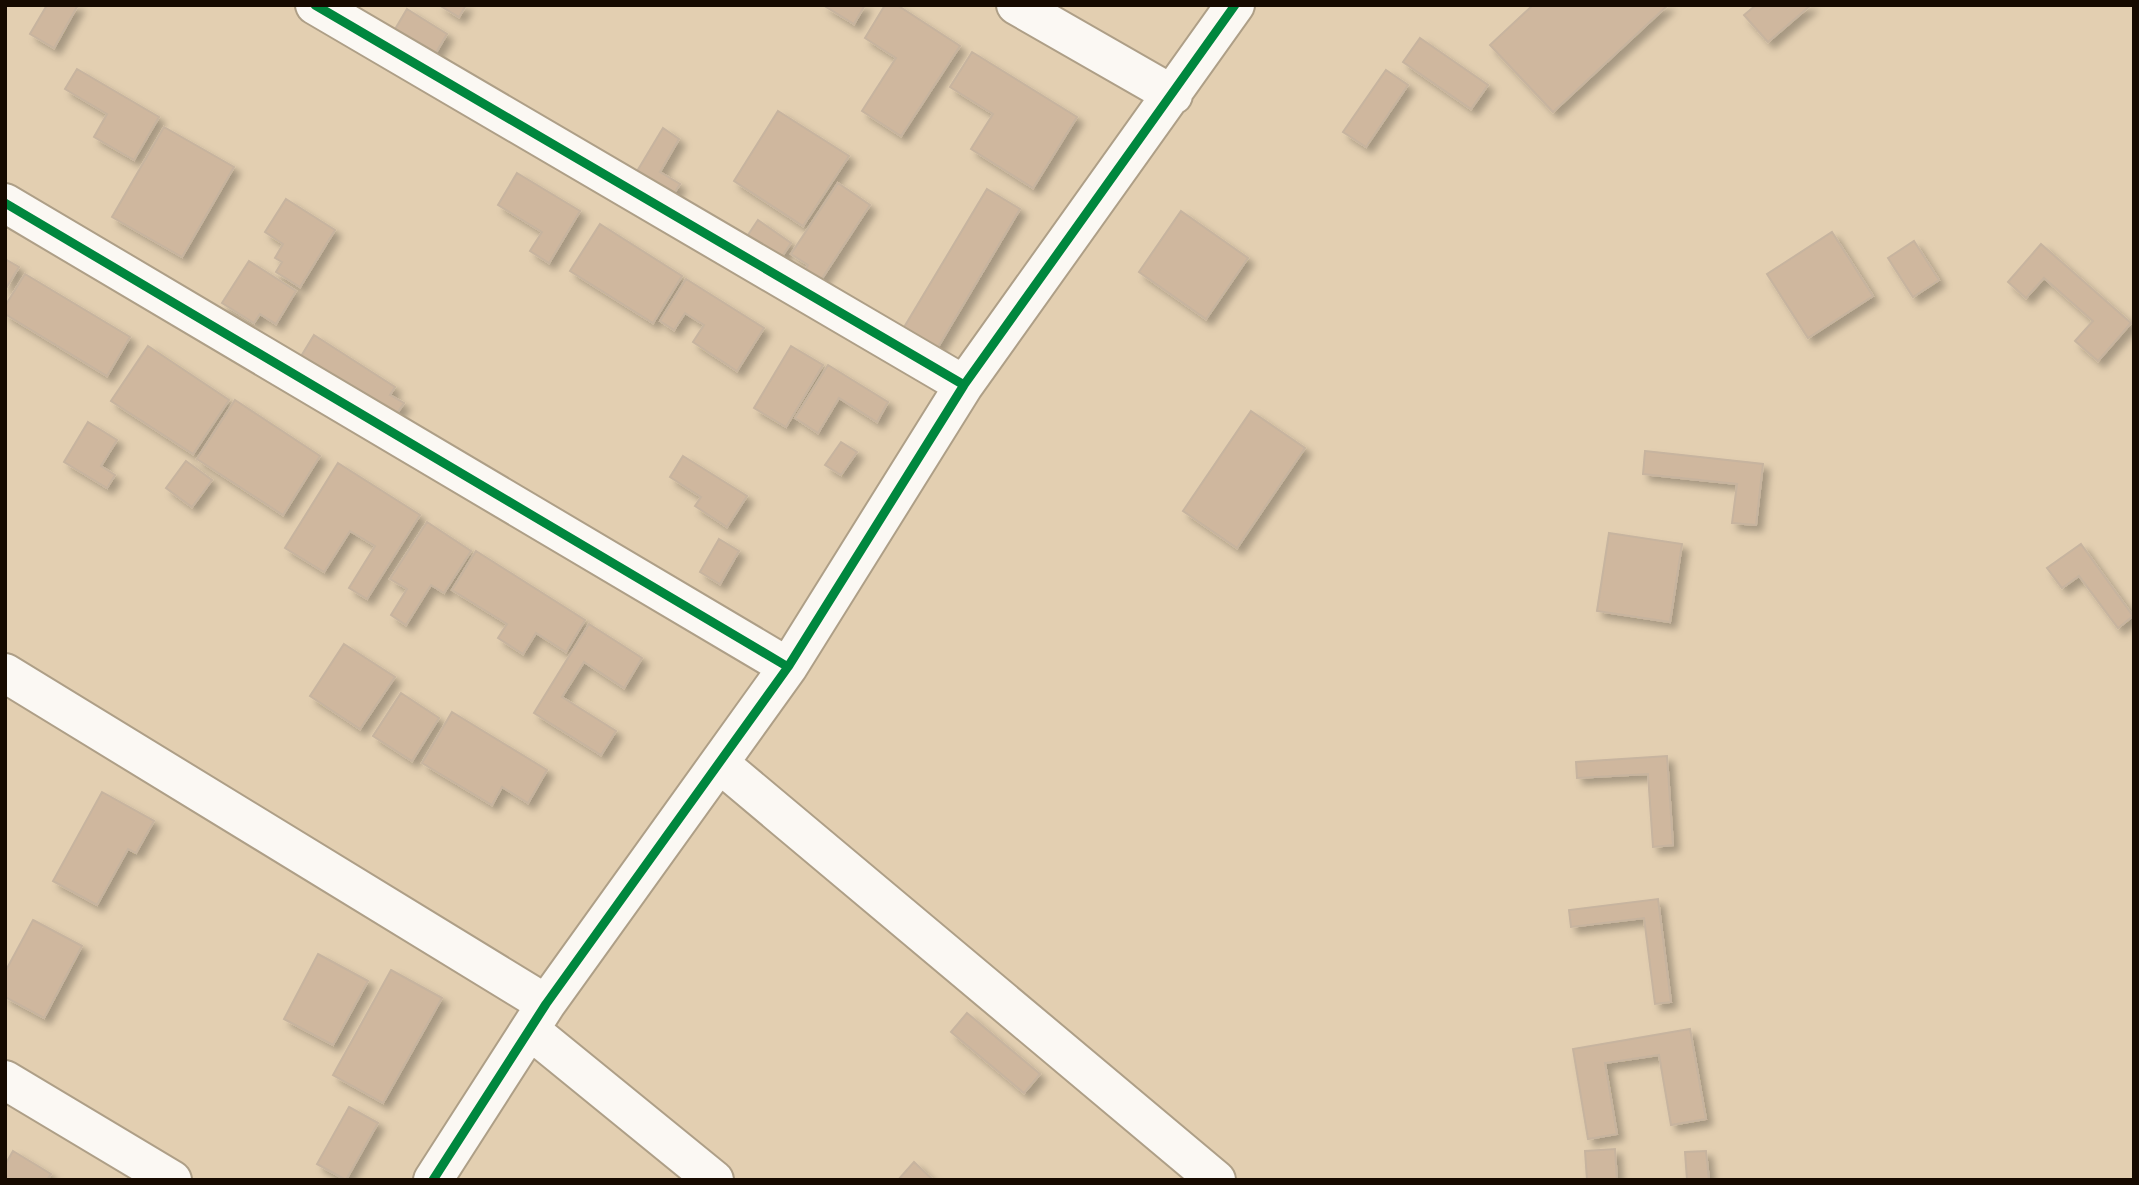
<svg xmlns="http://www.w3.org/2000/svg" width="2139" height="1185" viewBox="0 0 2139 1185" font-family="'Public Sans',sans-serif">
	<defs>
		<filter id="shadow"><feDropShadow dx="6" dy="6" stdDeviation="3.5" flood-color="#0004"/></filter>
	</defs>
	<rect width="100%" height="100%" fill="#e3cfb1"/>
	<!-- building -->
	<path fill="#cfb79e" stroke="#c7b49f" stroke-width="2" filter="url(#shadow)" d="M47,5H78L54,48L30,34Z
		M439,5H466L459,17Z
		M823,5H865L854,24Z
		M885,5H897L960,46L901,136L862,111L896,58L865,38Z
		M1533,5H1668L1553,112L1490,45Z
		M1756,5H1811L1768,42L1744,15Z
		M407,9L447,34L434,56L394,31Z
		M1420,38L1488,85L1471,109L1403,62Z
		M972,52L1077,117L1033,188L971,149L993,114L950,87Z
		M77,69L159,117L134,160L94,137L107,114L65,89Z
		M1386,70L1408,85L1366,147L1343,132Z
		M778,111L849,156L803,226L734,181Z
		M164,127L234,167L182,257L112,217Z
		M663,128L679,139L660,172L680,184L673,195L636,173Z
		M517,173L580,211L549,263L530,251L542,232L498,205Z
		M838,183L870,205L819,283L804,273L808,265L791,254Z
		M987,189L1020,209L931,359L897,339Z
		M286,199L335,230L300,287L276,272L282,262L275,258L283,244L265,232Z
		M1181,211L1248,258L1206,319L1139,272Z
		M758,220L791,243L777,264L744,241Z
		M600,224L682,276L653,323L570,271Z
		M1832,232L1873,296L1808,338L1767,274Z
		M1914,241L1939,280L1913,297L1888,258Z
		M2041,244L2131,323L2098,361L2075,341L2093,321L2044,278L2026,298L2008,282Z
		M5,259L19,267L5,290Z
		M249,261L296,291L276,324L260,314L254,323L222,303Z
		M25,274L130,337L107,376L5,314V306Z
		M686,279L764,328L737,371L693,342L704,325L685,313L674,330L660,321Z
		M314,335L395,387L390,395L404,403L394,418L300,358Z
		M148,346L229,400L193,454L111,401Z
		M791,346L823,365L786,427L754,408Z
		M828,365L888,402L877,422L839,398L818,433L795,418Z
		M235,400L320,456L283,515L197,459Z
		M1251,411L1305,448L1237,548L1183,511Z
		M88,422L117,440L101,466L115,475L107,488L64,462Z
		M841,442L857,452L841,475L825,465Z
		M1645,451L1763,464L1756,525L1732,523L1737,484L1643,474Z
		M683,456L747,496L727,527L695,506L701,497L670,477Z
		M186,461L212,480L192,507L166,488Z
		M338,463L420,515L367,599L349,588L375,546L350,531L324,572L285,548Z
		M427,522L471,551L444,593L431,585L406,625L391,615L407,589L390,579Z
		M1609,533L1682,544L1670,622L1597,611Z
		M719,539L739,551L720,584L700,572Z
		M2081,544L2133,616L2118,628L2079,576L2062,588L2047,568Z
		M476,551L585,620L566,652L536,633L523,654L498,638L507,624L452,590Z
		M589,624L642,658L624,688L584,662L562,697L616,731L601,755L534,713Z
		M344,644L395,677L360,729L310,696Z
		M401,693L439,718L412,761L373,736Z
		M452,712L547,770L528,803L502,787L492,805L422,763Z
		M1667,756L1673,845L1653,847L1648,774L1577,778L1576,762Z
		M102,792L154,821L136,853L128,849L97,905L53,881Z
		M1658,899L1671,1002L1655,1004L1644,918L1571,927L1569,910Z
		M33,920L82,946L44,1018L5,997V972Z
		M318,954L368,981L333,1045L284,1019Z
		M391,970L442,998L383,1103L333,1075Z
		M967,1013L1040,1074L1024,1093L951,1032Z
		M1690,1029L1706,1119L1671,1125L1659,1055L1605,1063L1617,1134L1588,1139L1573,1049Z
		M349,1107L378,1123L346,1180L317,1164Z
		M1615,1149L1617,1180H1587L1585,1151Z
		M13,1151L51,1174L47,1180H5V1165Z
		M1706,1151L1709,1180H1687L1685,1152Z
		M914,1162L933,1180H898Z"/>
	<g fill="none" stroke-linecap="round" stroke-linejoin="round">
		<!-- minor casing -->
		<g stroke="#ae9f87" stroke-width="42">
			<path id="minor" d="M315,5L964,385
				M1016,5L1173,95
				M5,203L788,667
				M5,673L546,1004
				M719,763L1216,1180
				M530,1030L714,1180
				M5,1080L172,1180
				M433,1180L546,1004L788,667L964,385L1235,5"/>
		</g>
		<!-- minor -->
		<use href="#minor" stroke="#fbf8f3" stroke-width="38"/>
		<!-- cycleway casing -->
		<g stroke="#fdf9f4" stroke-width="13">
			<path id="cycleway" d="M315,5L964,385
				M5,203L788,667
				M433,1180L546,1004L788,667L964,385L1235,5"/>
		</g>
		<!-- cycleway -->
		<use href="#cycleway" stroke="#00873e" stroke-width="9"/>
	</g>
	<!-- border -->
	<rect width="2139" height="1185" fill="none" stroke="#160a00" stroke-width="14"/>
</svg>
